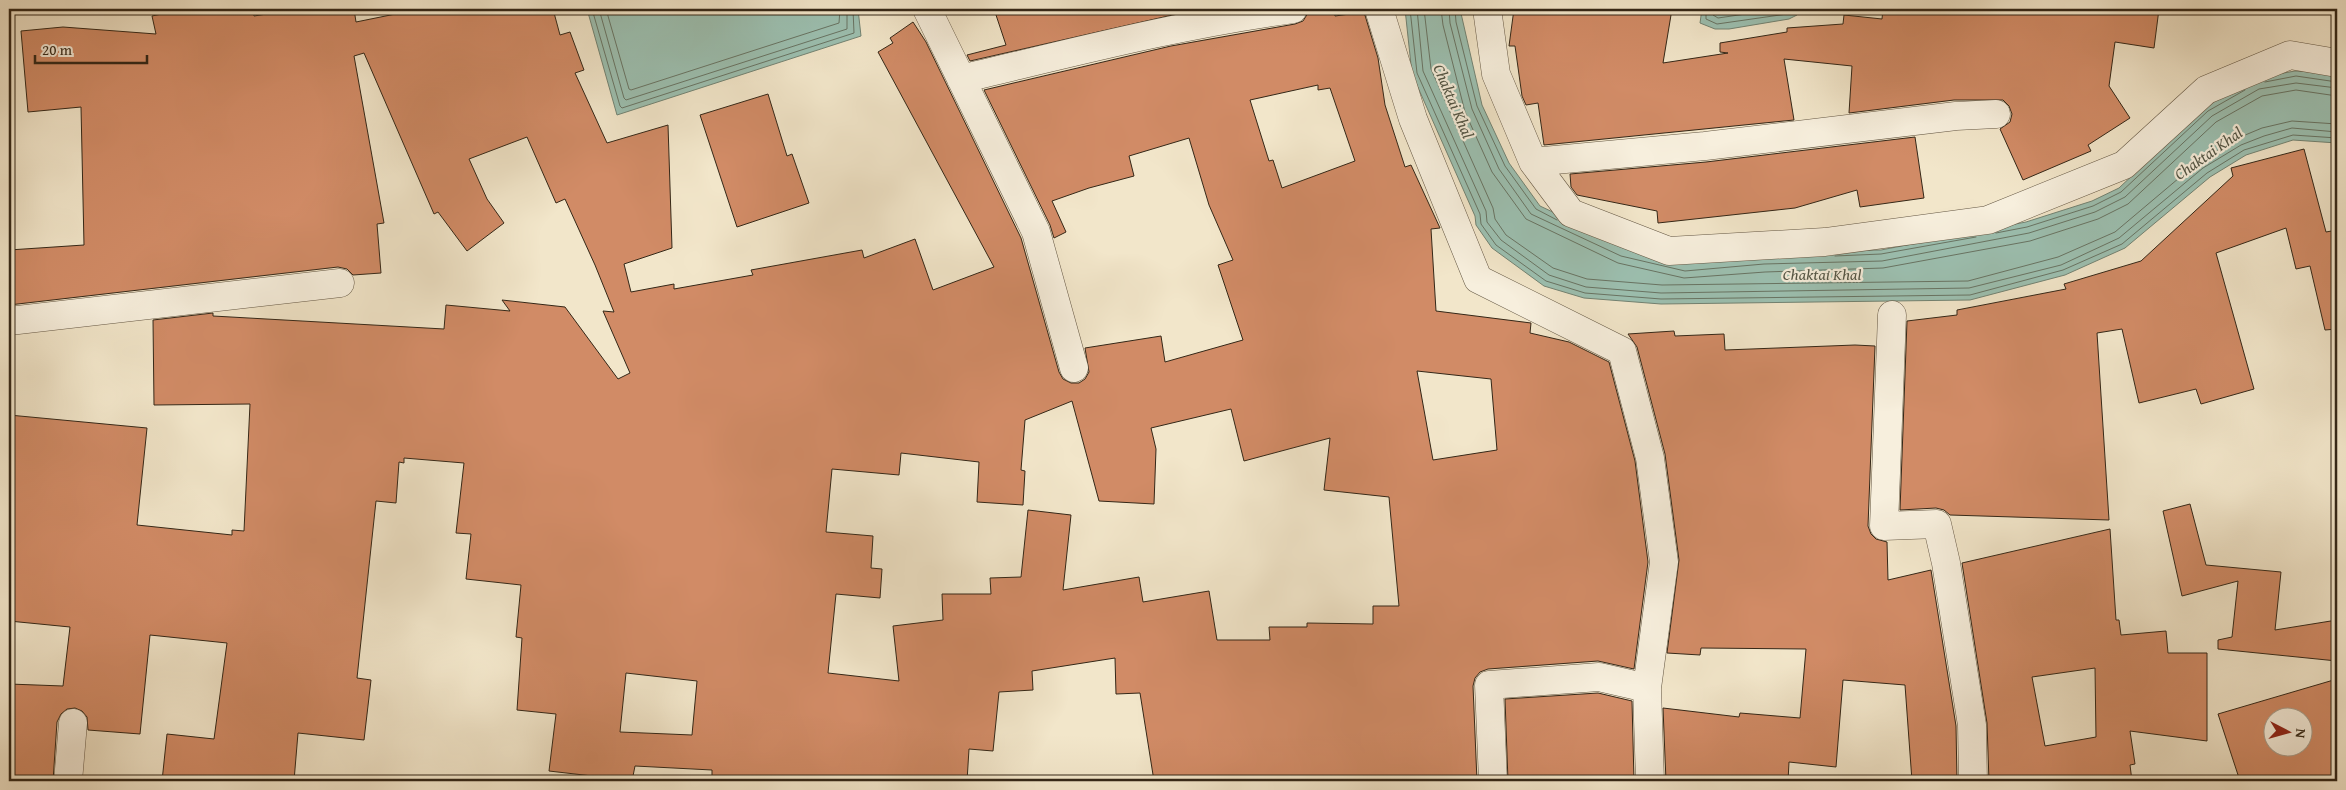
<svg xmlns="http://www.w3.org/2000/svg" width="2346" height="790" viewBox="0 0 2346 790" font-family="'Gentium Book Plus',serif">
	<rect width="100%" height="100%" fill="#f2e6ca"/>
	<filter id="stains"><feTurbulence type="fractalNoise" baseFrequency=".004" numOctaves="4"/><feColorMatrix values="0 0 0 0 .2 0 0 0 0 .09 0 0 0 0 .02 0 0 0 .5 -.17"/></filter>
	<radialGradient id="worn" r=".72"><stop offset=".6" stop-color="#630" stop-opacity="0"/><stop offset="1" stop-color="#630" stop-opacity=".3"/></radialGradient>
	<!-- water -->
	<path fill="#9cc0b1" stroke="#728373" d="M587,9H858L861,36L617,115Z
		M1405,9H1460L1482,105L1509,163L1540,206L1625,246L1764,253L1881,250L2026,222L2092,201L2119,188L2205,107L2256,78L2295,71L2315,72L2337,77V143L2293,140L2246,155L2210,177L2125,248L2065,275L1970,300L1661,304L1584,298L1544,286L1492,248L1476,225L1475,216L1412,74Z
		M1702,9H1801L1797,15L1789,19L1729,29H1715L1700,23Z"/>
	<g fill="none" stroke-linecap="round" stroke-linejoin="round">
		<!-- shore -->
		<path stroke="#687464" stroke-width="1" d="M592,9L620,106L622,108L854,33L853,9
			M599,9L624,98L626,100L847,29V9
			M606,9L629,89L631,90L839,23L840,9
			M1410,9L1417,73L1480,214L1481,224L1496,245L1546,281L1585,293L1661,299L1970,295L2063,270L2122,244L2207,173L2244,150L2293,135L2337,138
			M1417,9L1423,71L1486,211L1487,222L1501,240L1549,275L1586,287L1661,293L1969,288L2061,265L2119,238L2203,168L2241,145L2264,136L2292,128L2337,132
			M1424,9L1431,69L1493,208L1495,219L1506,235L1553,268L1587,279L1662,285L1968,281L2058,257L2115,232L2198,162L2238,138L2262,128L2292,121L2337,124
			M1441,9L1443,25L1465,112L1492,172L1526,219L1618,263L1684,278L1765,272L1883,268L2030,241L2098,219L2128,204L2216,122L2262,96L2296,90L2337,96
			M1449,9L1450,23L1472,109L1499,169L1531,214L1621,256L1685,271L1764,264L1882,261L2029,233L2095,212L2125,197L2212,116L2259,89L2296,83L2337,88
			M1455,9L1456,22L1477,106L1505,166L1536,209L1557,220
			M1706,9V19L1717,24L1787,14L1795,9
			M1713,9V15L1718,18L1780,9
			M2265,82L2296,76L2337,82
			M1996,233L2027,227L2093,206L2121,192L2208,111L2245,90
			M1835,256L1881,254L1976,237"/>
	</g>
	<!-- building -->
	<path fill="#d18b66" stroke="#342717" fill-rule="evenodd" d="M185,9H253L254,16L298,9H354L356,22L420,9H553L560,35L570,32L584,70L575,73L607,143L668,125L672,248L624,264L631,292L674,284V289L753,275L751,270L862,250L864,258L915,239L933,290L994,267L878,52L893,43L890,38L913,22L926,42L1021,238L1059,372L1063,379L1071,383H1079L1085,379L1089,372L1085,348L1161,336L1165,362L1243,340L1218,265L1233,260L1209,205L1189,138L1129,156L1134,176L1089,188L1052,201L1066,232L1054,238L1050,225L984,90L1171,46L1295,24L1303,21L1308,13L1334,10L1335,16L1364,12L1378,58L1385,105L1405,167L1411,165L1440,228L1431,229L1436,311L1531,323L1530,333L1569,342L1609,362L1635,461L1648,562L1634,669L1598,661L1488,669L1480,672L1475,678L1473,686L1477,781H1154L1140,693L1116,694L1115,658L1032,671L1033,690L999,692L993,751L969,749L967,781H712V770L635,766L632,781H600L601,777L549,771L556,714L517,710L522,638L516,637L521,585L466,579L471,534L456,533L464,463L404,458V463L399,462L396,503L376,501L357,678L371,680L364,740L298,733L294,781H162L167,734L214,739L227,643L150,635L140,734L88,730L87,717L82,711L75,708L67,709L61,714L57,722L53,781H9V684L63,686L70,627L9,621V415L147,428L137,525L232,535V530L244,531L250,404L154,405L153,320L213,313V316L444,329L446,305L510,311L502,300L565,307L618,379L630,373L603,311L614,312L595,265L565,199L556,203L527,137L469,159L487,199L504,223L467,251L438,212L434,214L364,53L354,56L384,223L377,224L381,273L353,275L347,269L338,267L9,305V250L84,245L81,107L28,112L21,31L63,27L156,34L152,16ZM1318,85V90L1330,88L1355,161L1282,188L1273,160L1269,161L1250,100ZM1417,371L1491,379L1497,450L1433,460ZM1072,401L1099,501L1154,504L1156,449L1151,428L1231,409L1244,461L1330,438L1324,490L1389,497L1399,606H1373V624L1307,623V627H1269L1270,640H1217L1209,591L1143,602L1139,577L1063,590L1071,515L1028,510L1021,577L990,578L991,594H942L943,620L893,626L899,681L828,673L836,594L880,598L882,569L871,568L873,536L826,532L832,469L899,475L901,453L979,462L977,502L1023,505L1025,471L1021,470L1025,420ZM626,673L697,681L692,735L620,732Z
		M994,9H1199L970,61L967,55L1006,45Z
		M1514,9H1672L1663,63L1728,53L1720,52V43L1787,32V28L1843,24L1844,15L1882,19L1883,9H2159L2154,48L2115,42L2109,86L2130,118L2088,145L2091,151L2023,180L2000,129L2010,122L2012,114L2009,106L2003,100H1954L1849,113L1852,66L1784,59L1794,120L1544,145L1538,103L1526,105L1522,96L1515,46H1509Z
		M768,94L787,156L792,154L809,203L737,227L700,115Z
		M1915,137L1924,198L1860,207L1857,190L1795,208L1658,223L1657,211L1577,195L1571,187L1570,174L1706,162Z
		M2304,149L2326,232L2337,230V329L2325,330L2310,266L2296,269L2286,228L2216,253L2254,389L2201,404L2196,389L2139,403L2122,329L2097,333L2109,520L1950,515L1944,510L1936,508L1900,510L1907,321L1957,315V310L2066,289L2064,284L2141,261L2233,176L2231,168Z
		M1674,331L1675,336L1724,334L1725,350L1855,345L1875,346L1868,526L1871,534L1876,539L1887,542L1888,580L1931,570L1956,726L1957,781H1912L1905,685L1843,680L1836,767L1789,762L1788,781H1666L1663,708L1739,717L1740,713L1800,718L1806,649L1701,648L1700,655L1667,653L1679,560L1665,454L1637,347L1628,334Z
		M2190,504L2206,565L2281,572L2275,630L2337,620V661L2218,649V640L2232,637L2238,581L2182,596L2163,511Z
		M2110,529L2116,620H2119L2121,635L2166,631L2168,653H2207V741L2130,731L2135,764L2130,765L2132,781H1989L1987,723L1962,563ZM2095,668L2096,737L2045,746L2032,677Z
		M2337,679V781H2240L2218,714ZM2274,718H2304V748H2274Z
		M1598,693L1632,701L1634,781H1508L1505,699Z"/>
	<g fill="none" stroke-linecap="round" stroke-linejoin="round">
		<!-- street casing -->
		<g stroke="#645744" stroke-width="29">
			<path id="street" d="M927,9L1036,232L1074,368
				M1379,9L1413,119L1478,279L1622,351L1650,458L1664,562L1647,688L1650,781
				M1487,9L1496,74L1533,162L1571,213L1669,251L1825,242L1988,220L2124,165L2206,90L2290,55L2337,63
				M961,79C1071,53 1181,24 1293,9
				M1533,162L1705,146L1956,116L1996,114
				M1892,315L1884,526L1937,524L1946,563L1972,725L1973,781
				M9,321L340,283
				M68,781L73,723
				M1493,781L1489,685L1599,677L1647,688"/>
		</g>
		<!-- street -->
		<use href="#street" stroke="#f7efdd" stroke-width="28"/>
	</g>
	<g text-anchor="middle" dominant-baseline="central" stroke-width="4.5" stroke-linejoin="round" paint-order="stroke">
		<!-- water labels -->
		<g font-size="16" font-style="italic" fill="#535545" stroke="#f7efdd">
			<text transform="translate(1454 101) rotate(67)">Chaktai Khal</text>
			<text transform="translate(2208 153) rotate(-35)">Chaktai Khal</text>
			<text x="1822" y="274">Chaktai Khal</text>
		</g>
	</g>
	<!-- margin -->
	<rect width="2346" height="790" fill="none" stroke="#f2e6ca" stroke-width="30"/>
	<rect x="10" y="10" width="2326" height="770" fill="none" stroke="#342717" stroke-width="2.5"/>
	<rect x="15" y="15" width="2316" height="760" fill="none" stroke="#342717"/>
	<!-- north arrow -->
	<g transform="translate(2288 732) rotate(96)"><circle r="24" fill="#f7efdd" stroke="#a99f8e"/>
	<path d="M0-4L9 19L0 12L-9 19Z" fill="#8f2418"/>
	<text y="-8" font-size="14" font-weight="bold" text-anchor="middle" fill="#342717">N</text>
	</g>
	<!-- scale -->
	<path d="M35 55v8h112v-8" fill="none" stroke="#342717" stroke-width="2.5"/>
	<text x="42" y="55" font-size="15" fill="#342717" stroke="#f7efdd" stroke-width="4" paint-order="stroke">20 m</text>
	<rect width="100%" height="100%" filter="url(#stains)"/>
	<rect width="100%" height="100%" fill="url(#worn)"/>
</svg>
